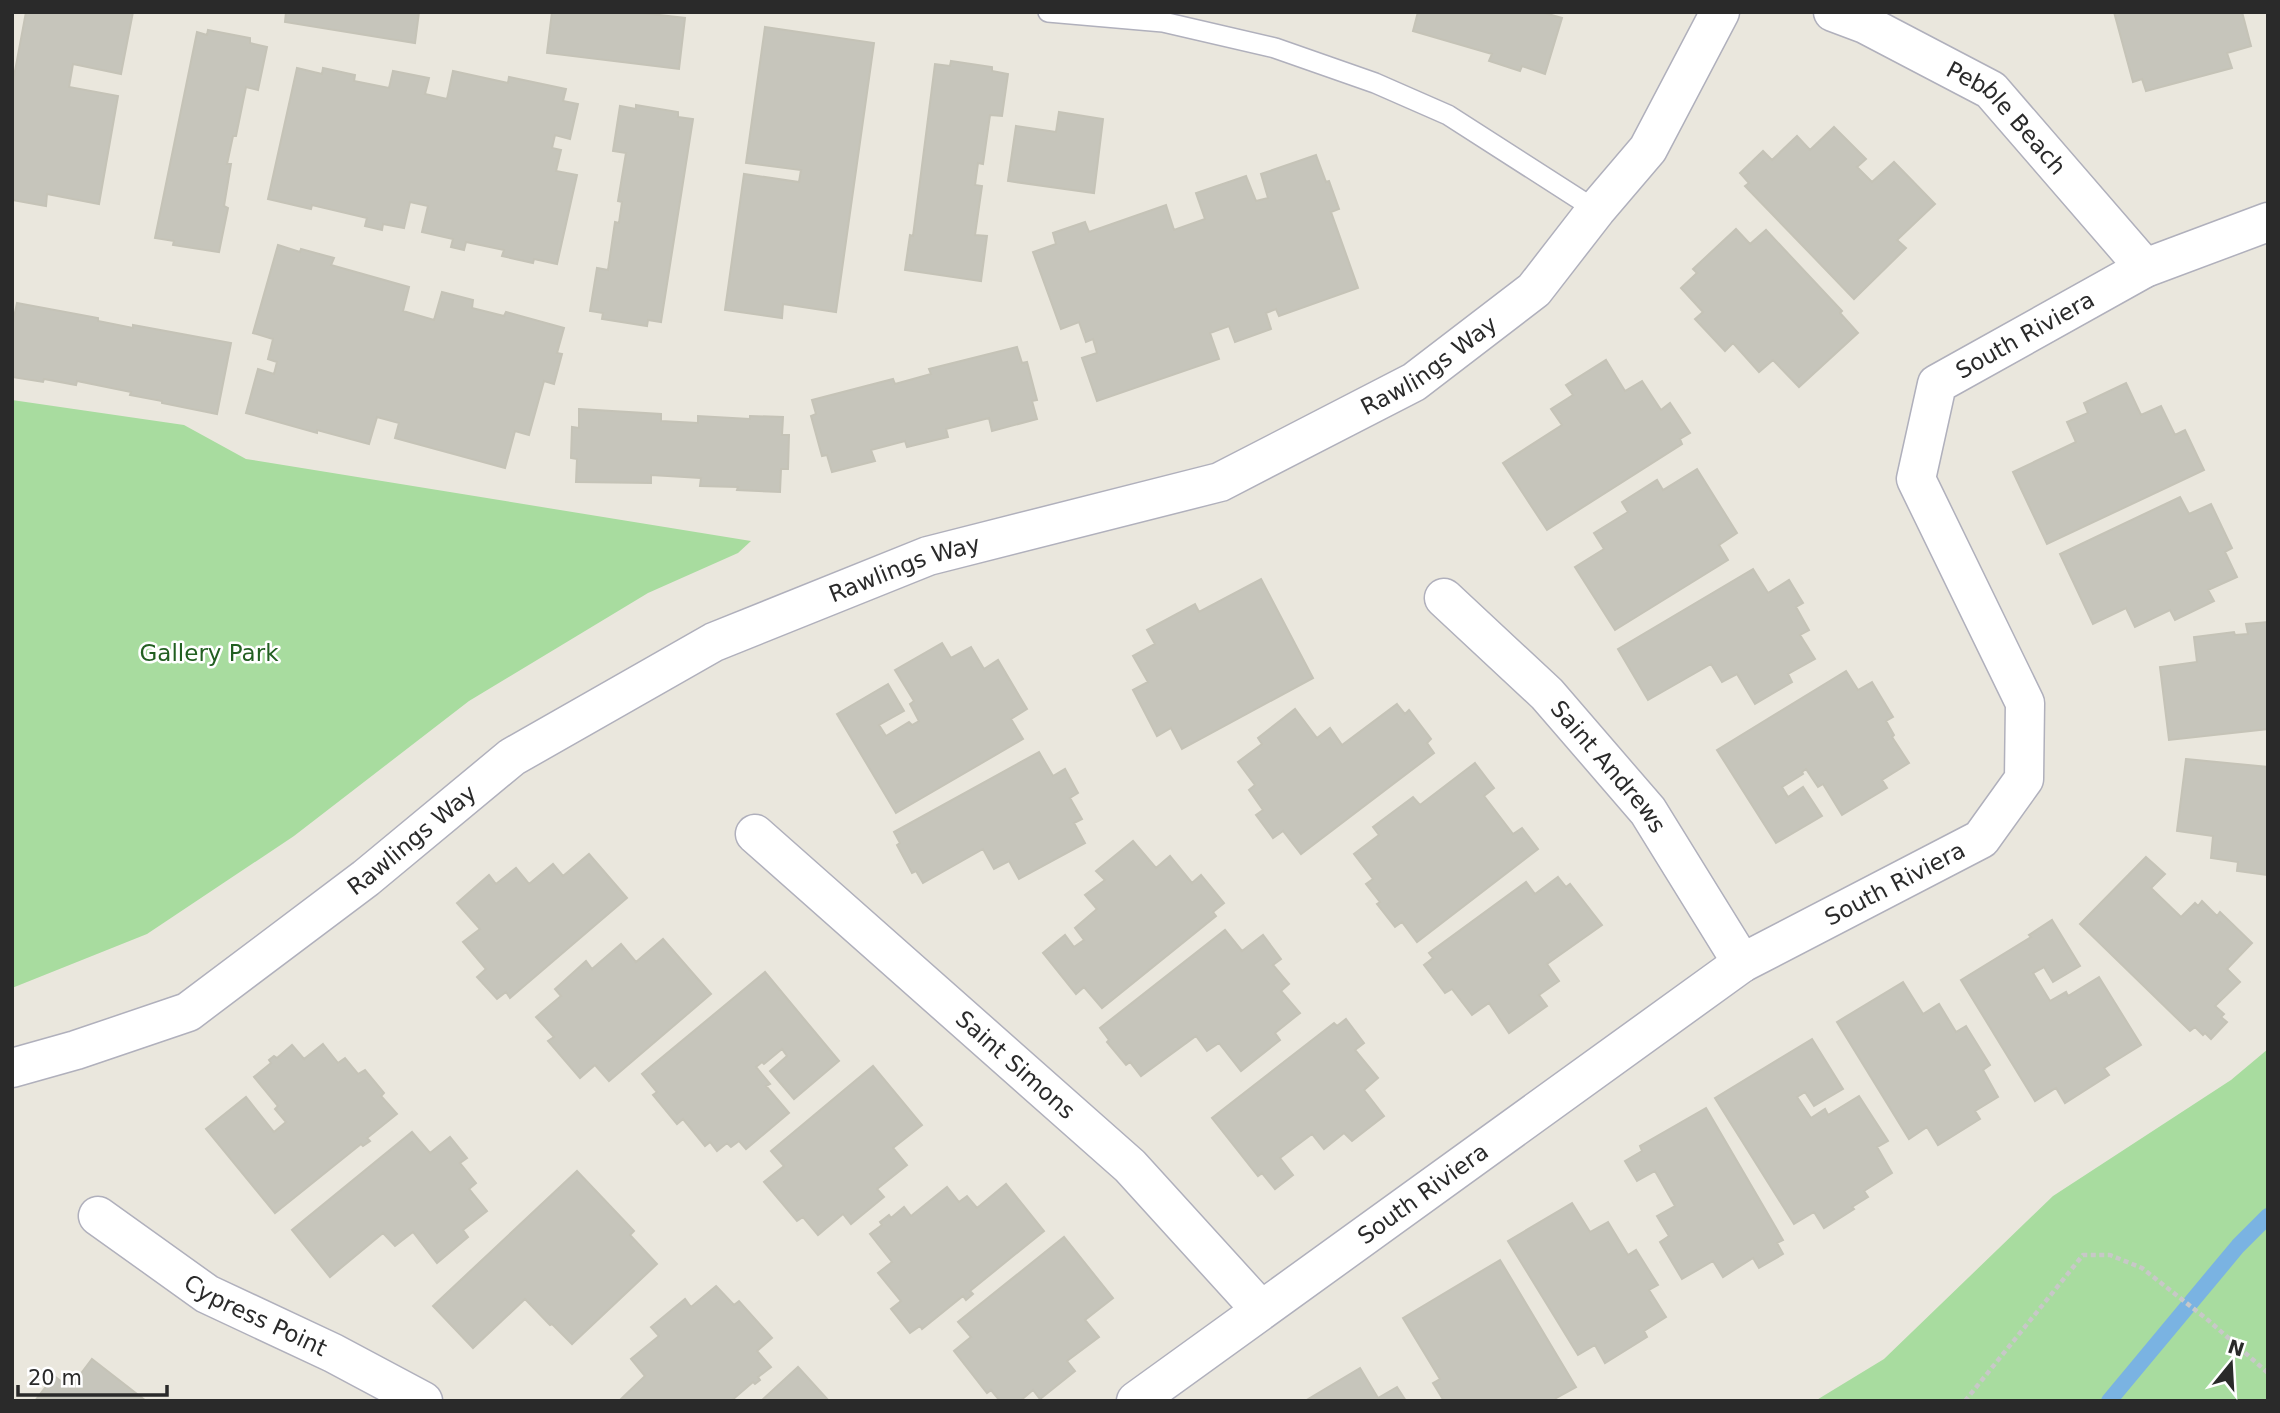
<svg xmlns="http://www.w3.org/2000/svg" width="2280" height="1413" viewBox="0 0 2280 1413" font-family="'DejaVu Sans',sans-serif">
	<rect width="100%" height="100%" fill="#eae7dd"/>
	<!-- green -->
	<path fill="#a8dc9f" d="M12,400L184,425L246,459L751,541L738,553L648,593L469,701L294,836L147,934L12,988Z
		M2268,1049V1401H1815L1884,1359L2053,1196L2231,1080Z"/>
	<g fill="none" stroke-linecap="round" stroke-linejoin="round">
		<!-- stream -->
		<path stroke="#7ab3e2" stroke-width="16" d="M2109,1401L2238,1246L2268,1216"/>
	</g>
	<!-- building -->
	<path fill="#c6c5bb" stroke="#c5c3b7" stroke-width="2" d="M26,12H133L121,74L73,64L69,87L118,96L99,204L47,194L46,206L12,200V87Z
		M286,12H419L415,43L285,22Z
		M552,12H633L685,18L679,69L547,53Z
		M1418,12H1541L1562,18L1545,74L1522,66L1520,71L1489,61L1492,54L1413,31Z
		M2114,12H2242L2251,46L2227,53L2232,68L2146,91L2142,79L2133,82Z
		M765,27L874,43L836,312L783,304L782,318L725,310L744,174L799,182L801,170L746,163Z
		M208,30L250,38V43L267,47L258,90L246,87L236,136H233L227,164H231L224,206L228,208L219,252L173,245L174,241L155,238L197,32L207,35Z
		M951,61L992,67V71L1008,74L1002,116L990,115L983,164L978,163L975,185L982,186L975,235L987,236L981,281L905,270L910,235L913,236L935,64L950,66Z
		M297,68L322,74L323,68L355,75L354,81L389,88L393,71L429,78L425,94L447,99L453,71L508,83L509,77L566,89L563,101L578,104L570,139L555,135L552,148L561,150L556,171L577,175L557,264L534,259L533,263L502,256L504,250L466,242L464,250L451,247L453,239L422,232L428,206L410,202L404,228L383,224L382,230L365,226L367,218L312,205L311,209L268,199Z
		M636,105L678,112V117L693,119L661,322L648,320L647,326L602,319L603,313L590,311L597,268L608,270L615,222L619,223L622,202L618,201L626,153L613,151L620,106L636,109Z
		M1059,112L1103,119L1094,193L1008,181L1016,126L1056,132Z
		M1834,127L1866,159L1857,167L1872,182L1894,162L1935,204L1897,240L1906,248L1854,299L1745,186L1749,183L1740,173L1763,151L1772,160L1797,136L1810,150Z
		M1316,155L1326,182L1329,181L1339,209L1331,212L1358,288L1279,316L1276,309L1266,313L1271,329L1235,342L1229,326L1210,333L1219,359L1097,401L1082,358L1097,353L1093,339L1086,342L1079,322L1061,329L1033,252L1056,244L1053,233L1085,222L1089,232L1166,205L1174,230L1205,219L1196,193L1246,176L1256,201L1268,198L1261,174Z
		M1736,229L1750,244L1766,230L1842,311L1840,313L1858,333L1799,387L1773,360L1759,372L1733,343L1725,351L1695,319L1703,312L1681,288L1697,273L1693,269Z
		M278,245L300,252L301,249L334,258L331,265L409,287L403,311L434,320L442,292L473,300L472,308L504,316L506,312L564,328L557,353L562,354L554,384L544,381L529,435L515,431L505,468L395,438L399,423L377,417L369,444L317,430V433L246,413L258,369L274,374L277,362L268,359L273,339L253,333Z
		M17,303L98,318V321L133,328V325L231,343L217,414L162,403V401L130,395L131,392L77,381L76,385L44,379L43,382L12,377V327Z
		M1017,347L1022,363L1027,362L1037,400L1032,401L1037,419L992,431L989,418L946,429L948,437L907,447L905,441L871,450L875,461L832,472L827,455L822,456L811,416L816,414L812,400L893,379L895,384L931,374L929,369Z
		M1606,360L1625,391L1642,381L1661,410L1670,403L1690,433L1680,439L1682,444L1547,530L1503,463L1562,425L1551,409L1573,395L1566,385Z
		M2126,383L2141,415L2161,406L2175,435L2185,430L2204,470L2047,544L2013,472L2076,442L2067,422L2088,413L2084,403Z
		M579,409L661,414V421L698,423V416L750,419V416L783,417L782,435H789L788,469H781L780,492L737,490L738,487L700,486L701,478L651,475V483L576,482L577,459L571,458L572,427L579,428Z
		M1697,469L1737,533L1719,545L1728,560L1615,630L1575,567L1604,549L1594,533L1628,512L1622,502L1657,480L1663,490Z
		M2180,497L2189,514L2211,504L2232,548L2225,552L2237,577L2208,590L2214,601L2175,620L2170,610L2135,627L2126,608L2093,624L2060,554Z
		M1753,569L1768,593L1789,580L1803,603L1796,607L1809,630L1800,635L1815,659L1788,674L1792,682L1755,704L1737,674L1722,682L1711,664L1648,700L1618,649Z
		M1261,579L1313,678L1182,749L1171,728L1157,736L1133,690L1148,682L1133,656L1155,644L1147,630L1195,604L1199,612Z
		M2268,622V729L2169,740L2160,667L2197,662L2194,637L2234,632L2235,635L2248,634L2246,624Z
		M942,643L951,658L971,647L984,669L998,660L1027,709L1011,719L1023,739L896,813L837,714L888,684L904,711L879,725L886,736L909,722L912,725L919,721L910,704L914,701L895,670Z
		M1846,671L1858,690L1872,682L1893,717L1886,721L1894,735L1892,737L1909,763L1882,780L1887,788L1842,815L1823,784L1818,787L1806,769L1802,772L1803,774L1782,787L1788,797L1803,787L1822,816L1776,843L1717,750Z
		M1397,704L1405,714L1409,710L1431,739L1427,743L1434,753L1301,854L1283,831L1273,838L1256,815L1263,810L1249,790L1255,785L1238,762L1262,744L1258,738L1295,709L1317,738L1330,728L1342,745Z
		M1039,752L1053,776L1065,769L1078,793L1070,798L1082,819L1074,823L1085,843L1019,879L1009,861L994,869L983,849L923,883L916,871L912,873L897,845L900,843L894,832Z
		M2186,759L2268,767V875L2237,871L2238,862L2211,858L2213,836L2177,831Z
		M1475,763L1494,788L1484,796L1513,834L1522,828L1538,849L1417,942L1402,922L1395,927L1377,904L1380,902L1366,884L1373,879L1354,854L1379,835L1373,827L1413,797L1420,805Z
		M1133,841L1156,868L1170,856L1192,883L1201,875L1224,903L1213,912L1216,916L1102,1008L1084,987L1076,994L1043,953L1065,935L1074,947L1084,940L1075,928L1097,909L1085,895L1105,880L1096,871Z
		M589,854L627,898L510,998L506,992L497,999L477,977L486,969L463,942L480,929L457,903L489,875L496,884L516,868L529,884L553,864L563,876Z
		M2146,857L2165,874L2151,888L2181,917L2195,903L2198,906L2202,901L2217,916L2220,912L2252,943L2227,969L2240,982L2215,1006L2224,1014L2221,1017L2227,1022L2211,1039L2205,1033L2203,1035L2195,1027L2190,1031L2080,924Z
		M1558,877L1566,887L1570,884L1602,925L1547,964L1559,981L1539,995L1547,1006L1509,1033L1489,1003L1472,1015L1452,989L1445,993L1424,965L1433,958L1429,953L1526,882L1535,894Z
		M2052,920L2080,966L2053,982L2044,967L2033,973L2050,1001L2066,992L2068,996L2099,977L2141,1045L2104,1068L2109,1075L2065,1103L2056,1088L2035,1101L1961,980L2031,937L2029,935Z
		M1225,930L1242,951L1263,935L1281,959L1273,965L1289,984L1281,991L1300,1013L1275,1033L1280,1040L1241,1071L1219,1043L1207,1051L1196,1036L1141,1076L1130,1062L1126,1065L1107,1042L1109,1040L1100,1028Z
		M663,939L711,994L609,1081L595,1065L580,1078L548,1041L554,1037L536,1017L561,996L555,989L586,961L592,969L621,944L636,962Z
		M765,972L839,1061L794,1099L770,1071L787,1056L782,1049L764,1064L762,1062L756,1067L770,1084L766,1086L789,1113L746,1149L739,1141L731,1147L727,1143L717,1151L710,1142L705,1146L683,1119L677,1124L653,1095L657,1092L642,1074Z
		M1903,982L1923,1014L1939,1004L1956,1032L1966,1026L1990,1065L1983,1070L1998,1097L1975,1111L1980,1119L1938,1145L1927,1127L1909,1139L1837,1022Z
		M1346,1019L1364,1043L1355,1050L1378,1078L1364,1090L1384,1116L1352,1141L1344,1133L1324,1149L1312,1134L1280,1158L1293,1175L1275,1189L1262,1173L1258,1176L1212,1118L1334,1023L1337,1026Z
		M1812,1039L1843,1089L1814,1106L1805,1092L1797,1097L1811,1118L1825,1109L1828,1115L1859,1096L1888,1141L1877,1147L1892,1173L1864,1191L1868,1197L1852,1207L1854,1209L1824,1228L1814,1212L1794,1224L1715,1098Z
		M323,1044L338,1063L345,1058L358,1074L365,1070L384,1093L381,1096L397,1114L367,1138L370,1141L363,1146L361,1144L275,1213L206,1129L246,1097L274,1132L286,1122L275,1109L278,1106L254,1077L271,1063L269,1060L274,1056L277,1058L292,1045L304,1059Z
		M873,1066L922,1125L893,1148L907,1165L877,1189L884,1197L851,1224L843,1214L818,1235L803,1217L797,1221L764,1182L784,1166L771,1151Z
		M1706,1108L1783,1240L1777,1243L1783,1254L1759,1268L1753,1258L1723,1277L1713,1261L1682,1279L1660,1242L1669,1236L1657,1216L1675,1206L1655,1171L1637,1181L1625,1161L1642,1151L1640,1146Z
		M412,1132L430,1153L450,1137L467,1158L460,1163L476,1183L469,1189L487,1211L463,1230L468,1237L437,1263L413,1232L395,1246L383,1233L330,1277L292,1230Z
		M577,1171L634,1231L630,1235L657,1264L572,1344L552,1324L550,1325L525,1299L473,1348L433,1306Z
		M1006,1184L1044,1231L970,1291L973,1294L966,1300L963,1296L922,1329L920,1326L910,1333L891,1309L901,1301L878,1273L892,1262L870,1234L882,1225L880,1222L889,1215L891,1218L904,1207L911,1216L947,1187L959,1202L967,1196L977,1208Z
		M1572,1203L1590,1232L1608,1222L1628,1255L1636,1250L1658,1285L1649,1290L1666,1317L1644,1331L1647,1337L1605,1363L1595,1345L1578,1355L1508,1241Z
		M1064,1237L1113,1298L1085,1320L1099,1337L1067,1361L1075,1371L1040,1399L1033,1390L1020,1401H1000L991,1390L987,1393L954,1351L971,1337L958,1322Z
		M1500,1260L1576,1387L1556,1398L1558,1401H1444L1433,1383L1440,1379L1403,1318Z
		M716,1286L734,1305L739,1301L772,1338L757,1351L771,1367L758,1377L760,1380L755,1384L753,1382L731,1401H619L645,1376L631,1359L659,1336L651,1327L685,1299L691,1307Z
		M92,1359L146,1401H35L54,1376L70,1388Z
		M798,1367L829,1401H761Z
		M1360,1368L1378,1398L1397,1387L1406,1401H1305Z"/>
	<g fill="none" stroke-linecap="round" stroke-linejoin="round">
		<!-- service casing -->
		<g stroke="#b0b0bc" stroke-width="22">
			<path id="service" d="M1048,12L1163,22L1275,48L1375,83L1448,115L1596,210"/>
		</g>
		<!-- minor casing -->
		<g stroke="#b0b0bc" stroke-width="41">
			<g id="minor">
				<path id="s1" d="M1833,12L1865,24L1991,90L2145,268"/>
				<path id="s2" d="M1444,598L1547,694L1648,811L1742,963"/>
				<path id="s3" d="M755,834L1130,1166L1261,1310"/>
				<path id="s4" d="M12,1068L76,1050L188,1012L366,878L512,757L714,642L928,556L1220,482L1414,382L1534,290L1596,210L1648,149L1720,12"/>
				<path id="s5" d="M98,1216L207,1294L333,1353L423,1401"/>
				<path id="s6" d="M1136,1401L1742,963L1981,839L2024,779L2025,703L1916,479L1937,384L2145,268L2268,222"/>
			</g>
		</g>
		<!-- path -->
		<path stroke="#c8c8c8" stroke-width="4.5" stroke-dasharray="5 3.5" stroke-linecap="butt" d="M1965,1401L2083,1255H2110L2142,1268L2208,1320L2268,1373"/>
		<!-- service -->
		<use href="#service" stroke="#fff" stroke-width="19"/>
		<!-- minor -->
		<use href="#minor" stroke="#fff" stroke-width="38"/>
	</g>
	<g text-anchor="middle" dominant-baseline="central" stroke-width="5" stroke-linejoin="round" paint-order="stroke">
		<!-- street labels -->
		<g font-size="23" fill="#2a2a2a" stroke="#fff">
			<text stroke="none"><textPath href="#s1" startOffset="206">Pebble Beach</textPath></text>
			<text stroke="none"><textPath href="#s6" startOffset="1614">South Riviera</textPath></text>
			<text stroke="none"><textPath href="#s4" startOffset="1601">Rawlings Way</textPath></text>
			<text stroke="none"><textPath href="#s4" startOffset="1034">Rawlings Way</textPath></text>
			<text stroke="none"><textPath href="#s2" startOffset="236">Saint Andrews</textPath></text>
			<text stroke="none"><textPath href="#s4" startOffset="467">Rawlings Way</textPath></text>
			<text stroke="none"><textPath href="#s6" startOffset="920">South Riviera</textPath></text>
			<text stroke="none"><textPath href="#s3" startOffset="348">Saint Simons</textPath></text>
			<text stroke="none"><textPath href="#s6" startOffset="354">South Riviera</textPath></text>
			<text stroke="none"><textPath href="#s5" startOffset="187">Cypress Point</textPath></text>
		</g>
		<!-- park labels -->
		<g font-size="23" fill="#225f21" stroke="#fff">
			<text x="209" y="653">Gallery Park</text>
		</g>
	</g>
	<!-- border -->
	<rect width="2280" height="1413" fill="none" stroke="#2a2a2a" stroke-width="28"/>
	<!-- north arrow -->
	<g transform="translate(2231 1364) rotate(18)" stroke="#ffffff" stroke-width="5" paint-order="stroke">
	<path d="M0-5L12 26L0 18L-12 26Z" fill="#2a2a2a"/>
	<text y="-10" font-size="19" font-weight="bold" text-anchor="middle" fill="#2a2a2a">N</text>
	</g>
	<!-- scale -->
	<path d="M18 1385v10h149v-10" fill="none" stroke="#2a2a2a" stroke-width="3.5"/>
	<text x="28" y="1385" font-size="21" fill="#2a2a2a" stroke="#ffffff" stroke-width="5" paint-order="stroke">20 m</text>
</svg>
